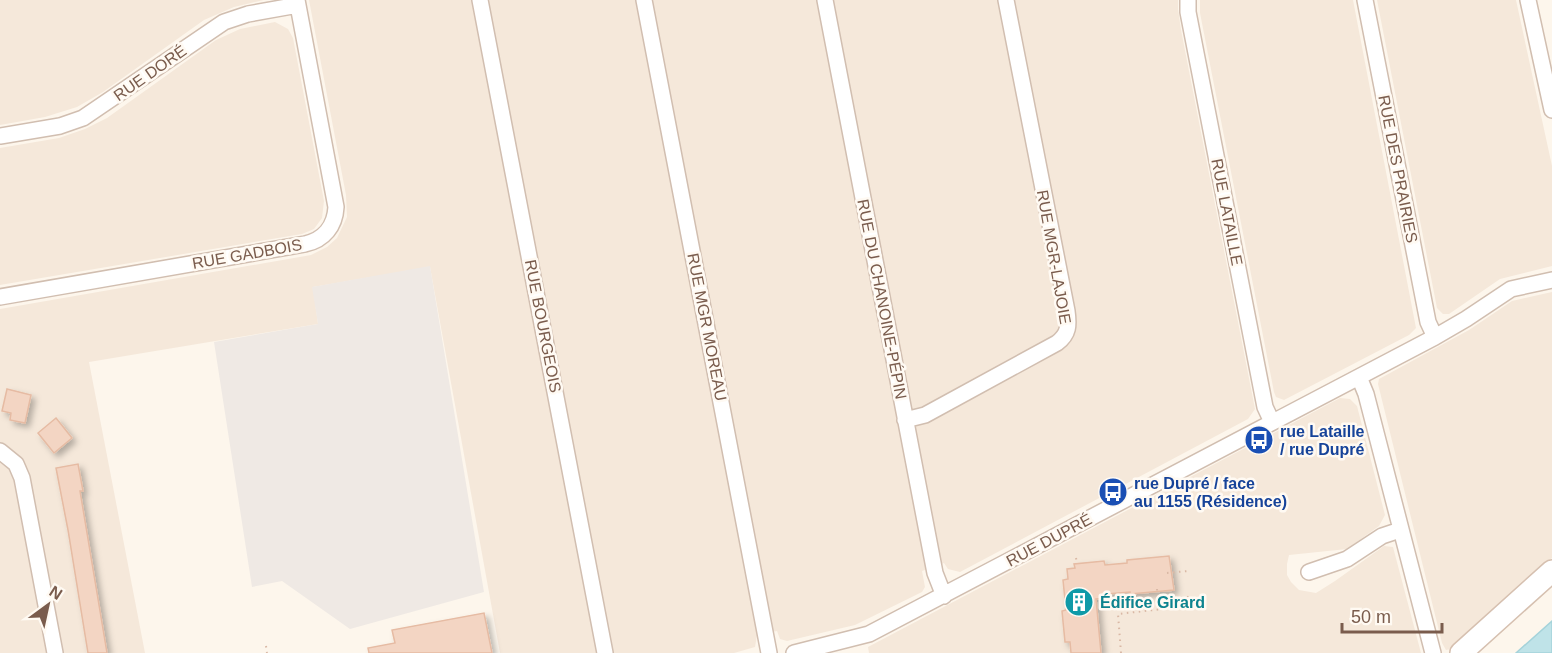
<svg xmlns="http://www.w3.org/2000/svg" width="1552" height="653" viewBox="0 0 1552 653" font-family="Helvetica,sans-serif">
	<defs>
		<filter id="shadow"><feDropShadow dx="4" dy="4" stdDeviation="3" flood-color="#0004"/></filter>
	</defs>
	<rect width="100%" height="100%" fill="#fdf6ec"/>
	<!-- residential -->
	<path fill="#f5e8da" d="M0,0H264L234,7L204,20L103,92L77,107L45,117L0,125Z
		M309,0H1178V9L1181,30L1255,409L1248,419L960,572L948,569L944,563L922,571L925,587L922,592L855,625L787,641L780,639L777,631L757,635L755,647L734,653H500L430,267L313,287L318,324L89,362L145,653H0V309L311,255L327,247L337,238L347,217L346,195Z
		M1200,0H1353L1416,328L1409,335L1284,400L1276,397L1274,392L1200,13Z
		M1377,0H1516L1552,166V266L1500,279L1449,314H1443L1437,308Z
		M275,22L288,29L293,38L324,201L322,218L314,229L302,234L0,285V148L59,138L85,129L107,118L216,40L240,29Z
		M1552,292V558L1451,649L1446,650L1442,643L1378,384L1379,379L1469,330L1512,301Z
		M1340,398L1350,399L1357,406L1385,515L1379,526L1347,549L1289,555L1287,564V575L1291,582L1299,590L1316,593L1335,581L1384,546L1393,547L1421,653H869L868,647Z"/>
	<!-- industrial -->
	<path fill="#efe9e4" d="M430,266L484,592L350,629L282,581L252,587L214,342L318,324L312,287Z"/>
	<!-- water -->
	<path fill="#bfe3e8" stroke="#a5d3da" stroke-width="1.5" d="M1552,621V653H1516Z"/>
	<!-- building -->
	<path fill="#f3d5c3" stroke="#e6bba3" stroke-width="1.5" filter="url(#shadow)" d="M7,389L31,395L25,423L10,420L11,413L2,411Z
		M56,418L72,438L54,453L38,433Z
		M78,464L83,491H80L107,653H88L68,530L56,468Z
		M1169,556L1174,590L1130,594V592L1107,594V598L1096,599L1101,653H1071L1070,642H1065L1062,611L1066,610L1063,580L1068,579L1067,569L1075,568L1074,564L1104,561L1105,565L1127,563V560Z
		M484,613L492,653H369L368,648L395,643L392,630Z"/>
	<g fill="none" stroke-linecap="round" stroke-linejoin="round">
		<!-- minor casing -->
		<g stroke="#d1beb0" stroke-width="18">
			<path id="minor" d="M480,0L605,653
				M644,0L769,653
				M825,0L935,573L944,596
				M1188,0V12L1265,407L1272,422
				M1365,0L1428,322L1435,337
				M1528,0L1552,110
				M0,136L60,126L83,118L224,22L248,14L298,5
				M0,297L305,244C324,240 335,226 336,207L297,0
				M1359,377L1366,394L1433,653
				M905,420L925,415L1057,343C1069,334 1069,325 1067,311L1006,0
				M0,451L16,464L22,478L55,653
				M1309,572L1347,559L1382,536L1400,530
				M794,653L869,634L1435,337L1466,319L1511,289L1552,280"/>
		</g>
		<!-- secondary casing -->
		<g stroke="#d6c0b0" stroke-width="24">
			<path id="secondary" d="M1461,653L1552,571"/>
		</g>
		<!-- path -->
		<path stroke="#d9b8a5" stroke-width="2" stroke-dasharray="1.5 4.5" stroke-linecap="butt" d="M1076,558L1077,563
			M1167,573L1188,571
			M1157,589L1159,610
			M266,646L267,653
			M1121,653L1118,614L1181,607L1190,594"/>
		<!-- minor -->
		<use href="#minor" stroke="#fff" stroke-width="15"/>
		<!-- secondary -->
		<use href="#secondary" stroke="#fff" stroke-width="21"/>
	</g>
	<!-- icons -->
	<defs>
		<g id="bus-disc" transform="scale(1.5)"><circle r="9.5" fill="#1a4fb4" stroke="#fffaf3"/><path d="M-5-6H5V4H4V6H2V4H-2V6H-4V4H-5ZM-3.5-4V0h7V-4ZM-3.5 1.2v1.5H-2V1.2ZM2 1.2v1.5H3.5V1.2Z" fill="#fff"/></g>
		<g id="building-disc" transform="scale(1.5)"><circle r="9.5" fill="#0f9aa8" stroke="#fffaf3"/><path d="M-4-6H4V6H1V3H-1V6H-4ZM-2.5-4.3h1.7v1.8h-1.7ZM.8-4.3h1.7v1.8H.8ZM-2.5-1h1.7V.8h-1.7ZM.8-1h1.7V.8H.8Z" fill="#fff"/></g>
	</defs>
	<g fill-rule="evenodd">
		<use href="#bus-disc" x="1259" y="440"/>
		<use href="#bus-disc" x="1113" y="492"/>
		<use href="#building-disc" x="1079" y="602"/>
	</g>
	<g text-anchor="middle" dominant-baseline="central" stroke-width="5" stroke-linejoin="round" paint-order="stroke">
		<!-- street labels -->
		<g font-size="16" fill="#7a5c4d" stroke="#fffaf3">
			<text transform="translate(150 73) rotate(-35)">RUE DORÉ</text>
			<text transform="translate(1398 169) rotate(79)">RUE DES PRAIRIES</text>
			<text transform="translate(1227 212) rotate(79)">RUE LATAILLE</text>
			<text transform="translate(247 254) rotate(-10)">RUE GADBOIS</text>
			<text transform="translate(1054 257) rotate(80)">RUE MGR-LAJOIE</text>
			<text transform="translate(882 299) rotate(79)">RUE DU CHANOINE-PÉPIN</text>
			<text transform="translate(543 326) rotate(79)">RUE BOURGEOIS</text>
			<text transform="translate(707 327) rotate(79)">RUE MGR MOREAU</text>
			<text transform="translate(1049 540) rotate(-28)">RUE DUPRÉ</text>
		</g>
		<!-- transit labels -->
		<g font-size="16" font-weight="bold" fill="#164399" stroke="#fffaf3" text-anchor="start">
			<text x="1280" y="431">rue Lataille<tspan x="1280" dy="18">/ rue Dupré</tspan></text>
			<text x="1134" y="483">rue Dupré / face<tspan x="1134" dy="18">au 1155 (Résidence)</tspan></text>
		</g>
		<!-- culture labels -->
		<g font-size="16" font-weight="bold" fill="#0d838f" stroke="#fffaf3" text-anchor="start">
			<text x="1100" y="602">Édifice Girard</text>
		</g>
	</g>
	<!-- north arrow -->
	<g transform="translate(48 605) rotate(33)" stroke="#fffaf3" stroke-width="4.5" paint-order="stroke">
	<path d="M0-4.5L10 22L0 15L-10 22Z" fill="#7a5c4d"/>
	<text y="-9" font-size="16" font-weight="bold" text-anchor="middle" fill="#7a5c4d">N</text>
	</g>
	<!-- scale -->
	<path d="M1342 623v9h100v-9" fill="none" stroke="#7a5c4d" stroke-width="3"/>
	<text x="1351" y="623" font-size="18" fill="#7a5c4d" stroke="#fffaf3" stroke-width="4.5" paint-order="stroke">50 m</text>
</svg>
